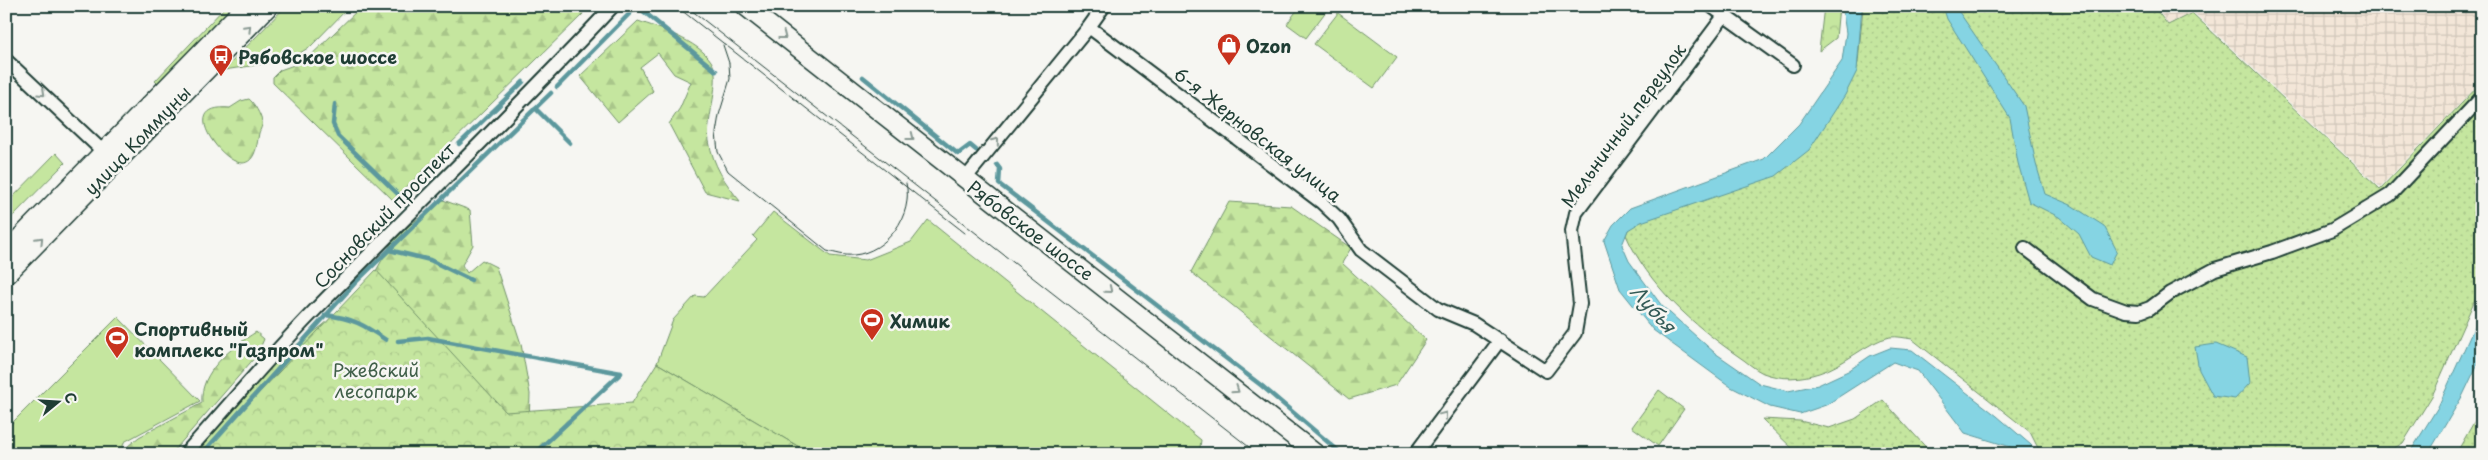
<svg xmlns="http://www.w3.org/2000/svg" width="2488" height="460" viewBox="0 0 2488 460" font-family="'Playpen Sans',sans-serif">
	<defs>
		<pattern id="industrial-grid" width="8" height="8" patternUnits="userSpaceOnUse" patternTransform="scale(1.25)"><rect width="8" height="8" fill="#f3e6d8"/><path d="M0 4h8M4 0v8" fill="none" stroke="#d0c6ba"/></pattern>
		<pattern id="forest-firs" width="22" height="20" patternUnits="userSpaceOnUse" patternTransform="scale(1.25)"><rect width="22" height="20" fill="#c5e69f"/><path d="M5 1l3.5 6h-7zM16 11l3.5 6h-7z" fill="#a9c68a"/></pattern>
		<pattern id="park-crowns" width="20" height="18" patternUnits="userSpaceOnUse" patternTransform="scale(1.25)"><rect width="20" height="18" fill="#c5e69f"/><path d="M2 6a3 3 0 1 1 6 0M12 15a3 3 0 1 1 6 0" fill="none" stroke="#a9c68a"/></pattern>
		<pattern id="garden-dots" width="8" height="8" patternUnits="userSpaceOnUse" patternTransform="scale(1.25)"><rect width="8" height="8" fill="#c5e69f"/><path d="M2 2h.1M6 6h.1" fill="none" stroke="#a9c68a" stroke-width="1.8" stroke-linecap="round"/></pattern>
	</defs>
	<rect width="100%" height="100%" fill="#f6f6f2"/>
	<filter id="ink" filterUnits="userSpaceOnUse"><feTurbulence type="fractalNoise" baseFrequency=".02" numOctaves="2"/><feDisplacementMap in="SourceGraphic" scale="10" xChannelSelector="R" yChannelSelector="G"/><feConvolveMatrix kernelMatrix="1 2 1 2 8 2 1 2 1" color-interpolation-filters="sRGB"/></filter>
	<g filter="url(#ink)">
		<!-- industrial -->
		<path fill="url(#industrial-grid)" d="M2155,6H2482V81L2380,187L2193,12L2168,24Z"/>
		<!-- grass -->
		<path fill="#c5e69f" stroke="#72926a" d="M226,6H235L160,86L155,81Z
			M286,6H350L311,46L289,60L224,70Z
			M1300,6H1330L1306,38L1287,24Z
			M1338,13L1397,57L1374,88L1314,44Z
			M56,153L65,163L6,223V204Z
			M773,212L830,256L866,260L911,242L928,220L1201,440L1199,454H811L657,363L673,320L695,296L704,297L757,240L753,236Z
			M118,317L200,401L124,442L121,454H6V429Z"/>
		<!-- forest -->
		<path fill="url(#forest-firs)" stroke="#72926a" d="M362,6H579L583,14L393,200L273,83V77L280,70L305,61Z
			M638,21C659,28 698,41 711,61C723,79 705,119 709,141C713,165 725,183 740,201L705,192L669,124L680,108L691,82L674,74L658,53L640,67L653,91L618,122L580,76Z
			M249,99C254,103 261,115 262,122C263,125 260,130 259,133C257,143 256,163 242,163C222,163 176,103 230,108L241,101Z
			M443,200L470,210L473,245L462,265L467,273L482,260L496,267L521,344L530,394L528,454H190L283,355L362,296L396,235Z
			M1229,202L1291,206L1351,248L1342,263L1426,340L1396,385L1349,399L1191,272Z
			M256,332L264,339L257,355L171,454H125L128,446L139,437L202,403C199,372 232,347 256,332Z"/>
		<!-- park -->
		<path fill="url(#park-crowns)" stroke="#72926a" d="M1824,6H1839L1836,38L1819,51Z
			M376,270L506,412L632,403L657,363L811,454H201Z
			M1659,390L1684,409L1658,446L1632,427Z"/>
		<!-- garden -->
		<path fill="url(#garden-dots)" stroke="#72926a" d="M1863,6H2153L2168,25L2192,13L2380,189L2482,82V280L2477,295L2432,396L2403,443L2384,454H2041L2030,432L1912,339C1905,338 1897,336 1890,337C1866,342 1844,366 1819,373C1800,379 1782,380 1763,373C1754,369 1746,361 1738,356C1693,325 1648,285 1626,235L1632,220L1778,167L1846,86L1858,63Z
			M1883,400L1932,454H1798L1762,419L1800,421L1829,428L1855,419Z
			M2482,408V454H2456L2457,452Z"/>
		<!-- water -->
		<path fill="#85d4e3" stroke="#5c989d" d="M1842,6H1862L1857,71L1845,95L1809,150L1776,176L1641,222L1628,230L1622,245L1629,261L1662,306L1715,353L1760,384L1788,391L1818,385L1848,371L1870,356L1890,348L1912,350L1997,416L2031,445L2036,454H2015L2011,447L1965,433L1918,371L1893,362L1826,405L1800,414L1770,407L1731,387L1653,330L1620,289L1604,241L1613,225L1630,208L1764,159L1799,124L1842,61L1846,33Z
			M1943,6H1958L1959,12L2024,106L2036,164L2045,194L2071,205L2104,226L2117,251L2110,265L2091,257L2079,234L2059,217L2029,202L2018,163L2010,118L1947,19Z
			M2482,310V355L2463,395L2428,454H2409L2438,407Z
			M2216,344L2247,357L2250,383L2235,399L2213,396L2199,370L2195,347Z"/>
		<g fill="none" stroke-linecap="round" stroke-linejoin="round">
			<!-- stream -->
			<path stroke="#5c989d" stroke-width="4.5" d="M863,77L958,154L970,145L976,150
				M557,87L637,6L716,71
				M335,104L333,124L338,136L404,200
				M535,108L570,143
				M459,144L523,82
				M997,165L1000,169L999,184L1262,386L1342,454
				M398,205L451,153
				M389,250L430,260L471,280
				M325,315C353,318 364,325 386,340
				M398,341L428,338L621,373
				M202,454L355,283L551,93
				M534,454L621,373"/>
			<!-- street casing -->
			<g stroke="#1f3d34" stroke-width="16">
				<path id="street" d="M1104,6L1089,27L1321,202L1339,219L1361,250L1438,309L1474,324L1546,371L1575,333L1580,304L1572,231L1576,213L1724,16
					M1711,6L1793,65
					M6,60L110,158
					M965,179L1089,27
					M2025,248L2093,299L2126,311L2139,312L2150,308L2170,293L2215,269L2272,252L2332,230L2390,195L2482,97
					M185,454C228,407 268,358 312,313C412,210 515,111 613,6
					M1415,454L1500,340"/>
			</g>
			<!-- secondary casing -->
			<g stroke="#1f3d34" stroke-width="21">
				<path id="secondary" d="M745,6L1316,454
					M6,252L246,6
					M6,275L269,6"/>
			</g>
			<!-- street -->
			<use href="#street" stroke="#f6f6f2" stroke-width="12"/>
			<!-- secondary -->
			<use href="#secondary" stroke="#f6f6f2" stroke-width="18"/>
			<!-- tram -->
			<path stroke="#1f3d34" stroke-width="1" d="M676,6L965,233
				M686,6L1258,454
				M723,45L729,63L730,79L719,115L716,133L718,152L728,171L827,251C836,253 844,256 854,255C887,252 914,215 906,183"/>
		</g>
		<!-- one-way arrows -->
		<defs><path id="oneway-chevron" d="M-2-3.5L2.5 0L-2 3.5" fill="none" stroke-width="1.6" stroke-linecap="round" stroke-linejoin="round" transform="scale(1.25)"/></defs>
		<g stroke="#8a9a93">
			<use href="#oneway-chevron" transform="translate(248 28) rotate(-46)"/>
			<use href="#oneway-chevron" transform="translate(783 36) rotate(38)"/>
			<use href="#oneway-chevron" transform="translate(42 93) rotate(43)"/>
			<use href="#oneway-chevron" transform="translate(911 137) rotate(38)"/>
			<use href="#oneway-chevron" transform="translate(996 141) rotate(-51)"/>
			<use href="#oneway-chevron" transform="translate(40 240) rotate(-46)"/>
			<use href="#oneway-chevron" transform="translate(1109 290) rotate(39)"/>
			<use href="#oneway-chevron" transform="translate(1236 390) rotate(35)"/>
			<use href="#oneway-chevron" transform="translate(1444 415) rotate(-53)"/>
		</g>
	</g>
	<!-- icons -->
	<defs>
		<g id="shop-pin" transform="scale(1.25)"><path d="M0 17L-7.5 6A9.5 9.5 0 1 1 7.5 6Z" fill="#c8321e" stroke="#f6f6f2"/><path d="M-5-2.5h2.3a2.7 3.5 0 0 1 5.4 0H5L5.5 6h-11ZM-1.5-2.5h3a1.5 2.3 0 0 0-3 0Z" fill="#fff"/></g>
		<g id="bus-pin" transform="scale(1.25)"><path d="M0 17L-7.5 6A9.5 9.5 0 1 1 7.5 6Z" fill="#c8321e" stroke="#f6f6f2"/><path d="M-5-6H5V4H4V6H2V4H-2V6H-4V4H-5ZM-3.5-4V0h7V-4ZM-3.5 1.2v1.5H-2V1.2ZM2 1.2v1.5H3.5V1.2Z" fill="#fff"/></g>
		<g id="stadium-pin" transform="scale(1.25)"><path d="M0 17L-7.5 6A9.5 9.5 0 1 1 7.5 6Z" fill="#c8321e" stroke="#f6f6f2"/><path d="M0-5a6.5 5 0 1 0 0 10a6.5 5 0 1 0 0-10ZM-3.5-1.8h7v3.6h-7Z" fill="#fff"/></g>
	</defs>
	<g fill-rule="evenodd">
		<use href="#shop-pin" x="1229" y="45"/>
		<use href="#bus-pin" x="221" y="56"/>
		<use href="#stadium-pin" x="872" y="320"/>
		<use href="#stadium-pin" x="117" y="338"/>
	</g>
	<g text-anchor="middle" dominant-baseline="central" stroke-width="5" stroke-linejoin="round" paint-order="stroke">
		<!-- poi labels -->
		<g font-size="18" font-weight="bold" fill="#1f3d34" stroke="#f6f6f2" text-anchor="start">
			<text x="1246" y="45">Ozon</text>
			<text x="238" y="56">Рябовское шоссе</text>
			<text x="890" y="320">Химик</text>
			<text x="134" y="328">Cпортивный<tspan x="134" dy="21">комплекс "Газпром"</tspan></text>
		</g>
		<!-- street labels -->
		<g font-size="18" fill="#1f3d34" stroke="#f6f6f2">
			<text transform="translate(1623 125) rotate(-54)">Мельничный переулок</text>
			<text transform="translate(1258 134) rotate(38)">6-я Жерновская улица</text>
			<text transform="translate(137 140) rotate(-46)">улица Коммуны</text>
			<text transform="translate(384 215) rotate(-46)">Сосновский проспект</text>
			<text transform="translate(1031 230) rotate(37)">Рябовское шоссе</text>
		</g>
		<!-- park labels -->
		<g font-size="18" fill="#405f49" stroke="#f6f6f2">
			<text x="376" y="369">Ржевский<tspan x="376" dy="21">лесопарк</tspan></text>
		</g>
		<!-- water labels -->
		<g font-size="19" font-style="italic" fill="#335b57" stroke="#f6f6f2">
			<text transform="translate(1654 308) rotate(48)">Лубья</text>
		</g>
	</g>
	<!-- margin -->
	<rect width="2488" height="460" fill="none" stroke="#f6f6f2" stroke-width="25"/>
	<rect x="12" y="12" width="2463" height="435" fill="none" stroke="#1f3d34" stroke-width="2" filter="url(#ink)"/>
	<!-- north arrow -->
	<g transform="translate(58 402) rotate(72)" stroke="#f6f6f2" stroke-width="4" paint-order="stroke">
	<path d="M0-4L9 19L0 12L-9 19Z" fill="#1f3d34"/>
	<text y="-8" font-size="14" font-weight="bold" text-anchor="middle" fill="#1f3d34">С</text>
	</g>
</svg>
